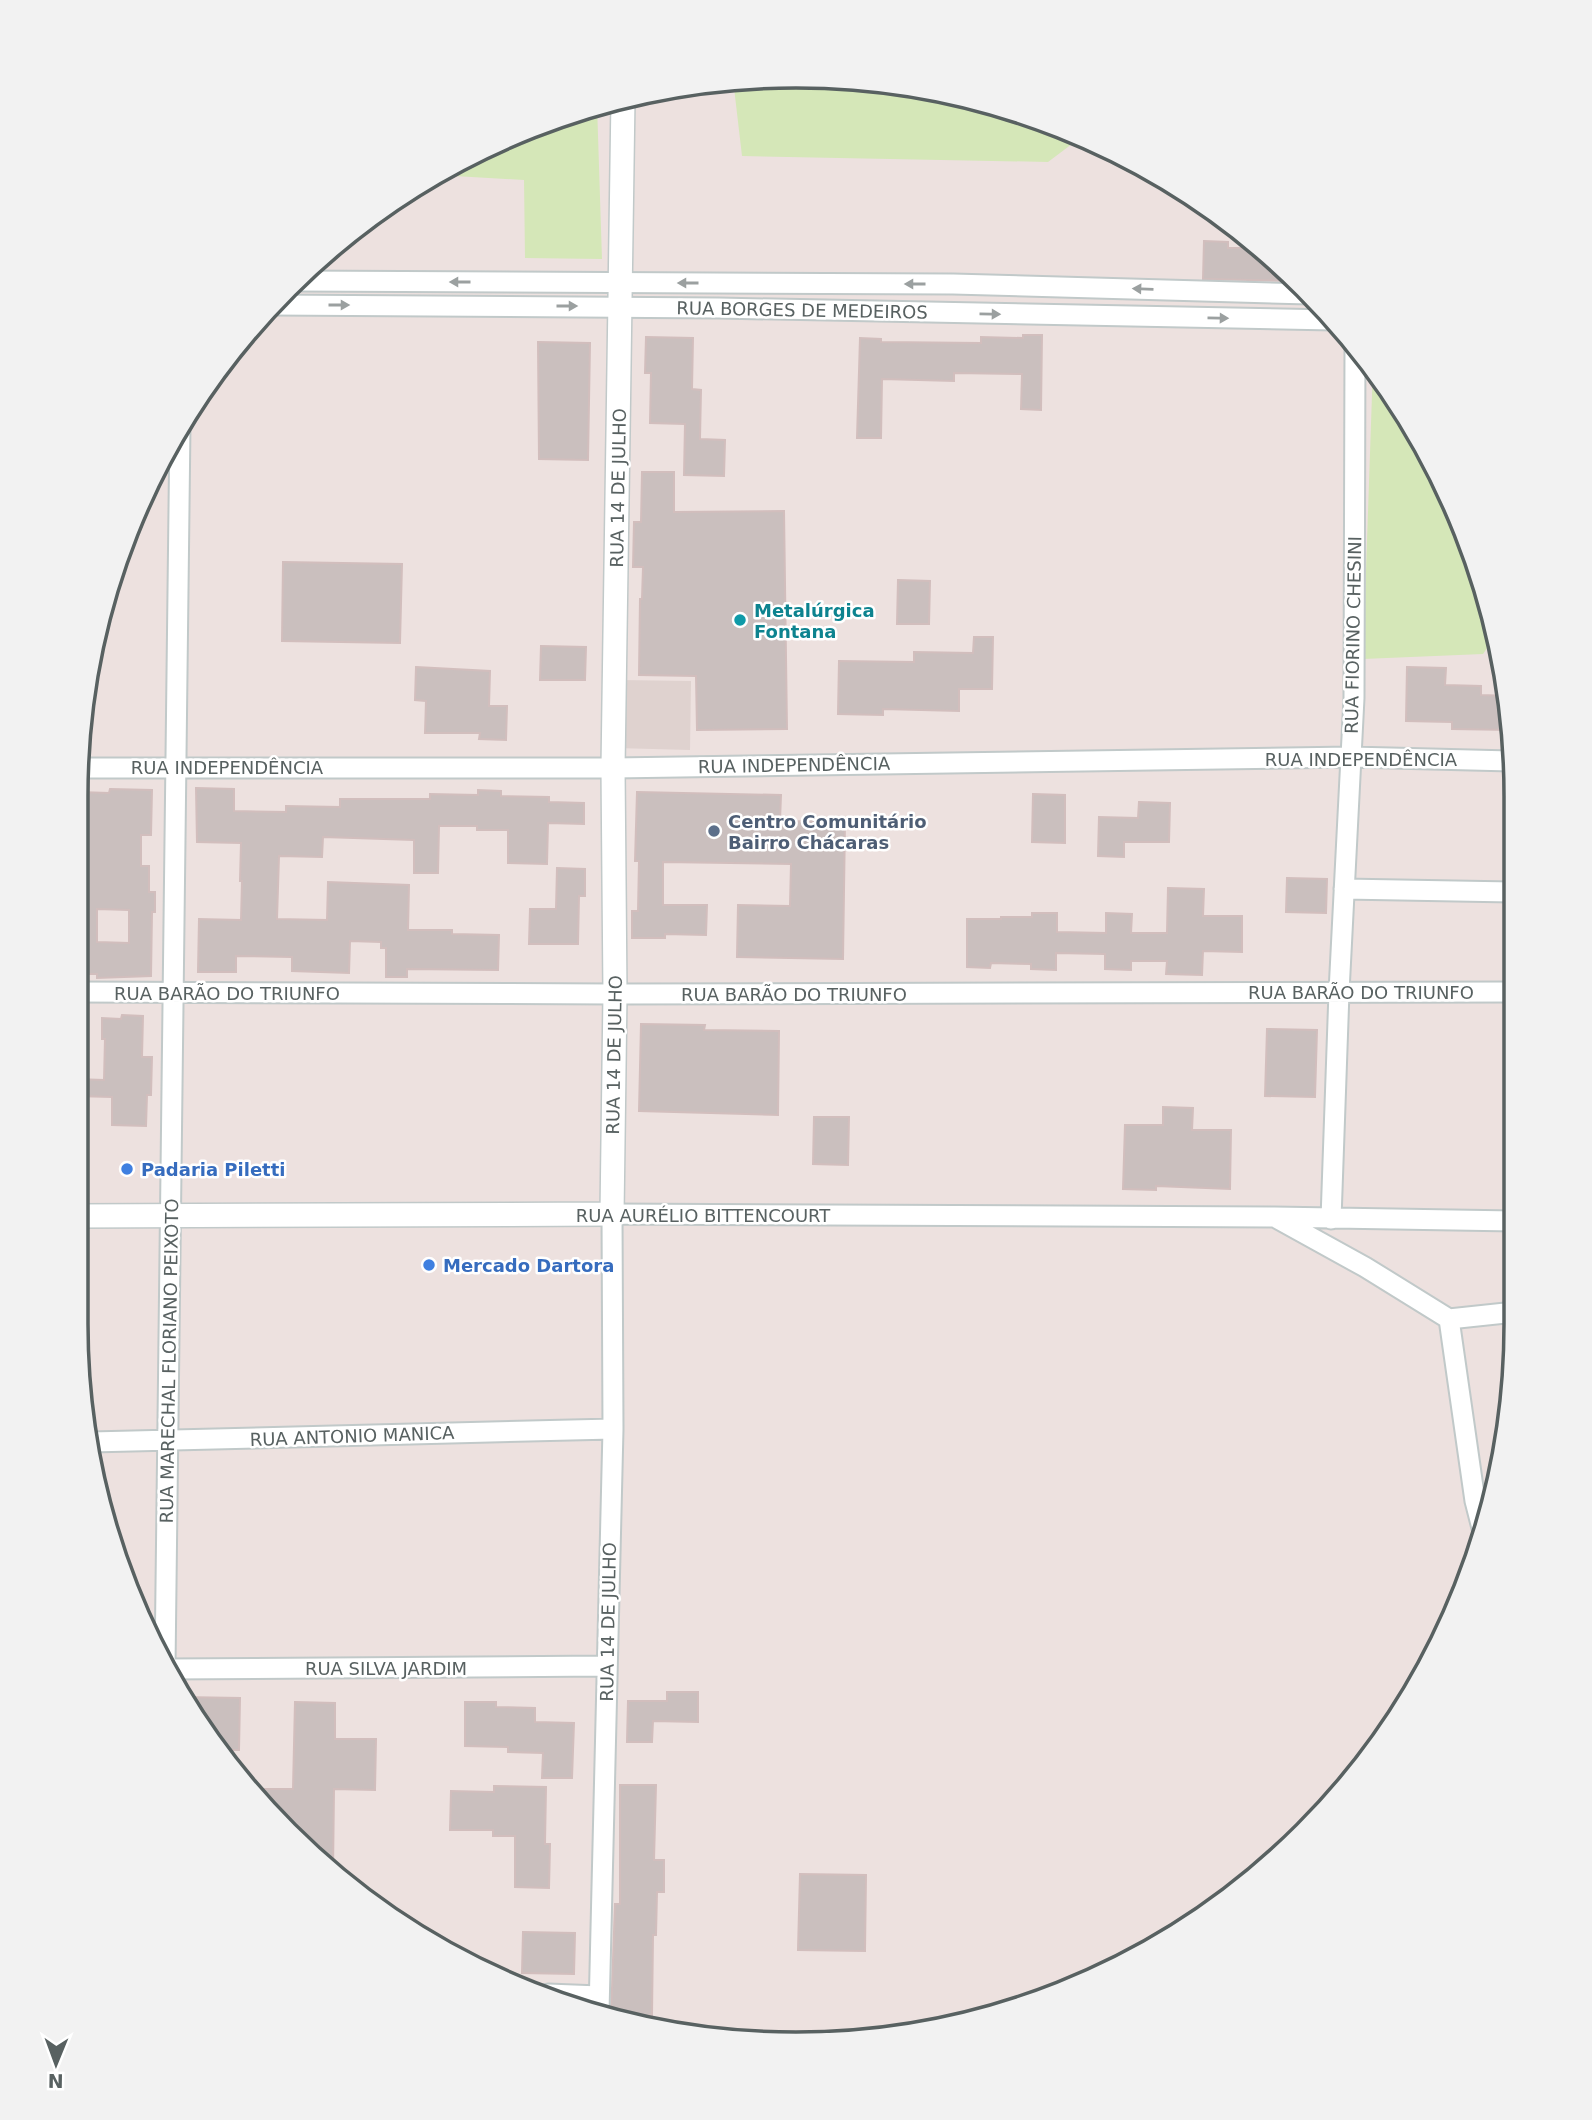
<svg xmlns="http://www.w3.org/2000/svg" width="1592" height="2120" viewBox="0 0 1592 2120" font-family="'DejaVu Sans',sans-serif">
	<rect width="100%" height="100%" fill="#ede1df"/>
	<!-- education -->
	<path fill="#dfd2cf" d="M618,680L691,681L690,750L616,748Z"/>
	<!-- green -->
	<path fill="#d5e7b8" d="M749,77L890,81L1028,114L1097,145L1072,144L1048,162L742,156L733,79Z
		M597,104L602,259L525,258L524,180L437,175L478,149Z
		M1373,365L1462,521L1494,638L1483,654L1363,659Z"/>
	<!-- building -->
	<path fill="#cabfbe" stroke="#d2bebd" stroke-width="2" fill-rule="evenodd" d="M1204,241L1228,242V248H1263L1296,281L1203,279Z
		M1023,335H1042L1041,410L1021,409L1022,374L954,373V381L882,379L881,438H857L860,338L881,339V342L981,343V337L1023,338Z
		M646,337L693,338L692,389L701,390L700,439L725,440L724,476L684,475L685,424L650,423L651,373H645Z
		M538,342L590,343L588,460L539,459Z
		M642,472H674V512L784,511L787,729L697,730L696,676L639,675L640,599H642L643,567H633L634,522H641Z
		M283,562L402,564L400,643L282,641Z
		M898,580L930,581L929,624H897Z
		M974,637H993L992,689H959V711L883,709V715L838,714L839,661L914,662V652L973,653Z
		M541,646L586,647L585,680H540Z
		M416,667L490,671L489,706H507L506,740L479,739L480,733H425L426,701L415,700Z
		M1407,667L1446,668L1445,685L1481,686V695L1509,696L1511,730L1452,729V722L1406,721Z
		M196,788L234,789V811L286,812V806L340,807V799H430V794L478,795V790L501,791V796L549,797V802L584,803V824L548,823L547,864L508,863V830H477V826H439L438,873H414V840L323,837L322,857L279,856L277,919L327,920L328,882L409,885L408,930H452V934L499,935L498,970L407,969V977H386V948H381V942L350,941L349,973L292,971V957L236,956V972H198L199,919L241,920L242,881H240L241,843L197,842Z
		M110,789L152,790L151,835H141V866H149V892H155V912H152L151,976L97,978V974H76L79,792L109,793ZM97,909L129,910V943L97,942Z
		M637,792L781,795L780,821L845,822L843,959L737,957L738,905L790,906L791,864L663,862V905H707L706,935L665,934V938H632V911H638L639,861H635Z
		M1033,794L1065,795V843L1032,842Z
		M1139,802L1170,803L1169,842H1124V857L1098,856L1099,817L1138,818Z
		M557,868L585,869V896H579L578,944H529L530,909H556Z
		M1287,878L1327,879L1326,913L1286,912Z
		M1168,888L1204,889L1203,916H1242V952L1203,951L1202,975L1166,974L1167,961H1131V970L1105,969V954L1056,953V970L1031,969V964L991,963L990,968L967,967V919H1001V917H1032V913H1057V932L1106,933V913L1132,914L1131,933H1167Z
		M122,1015L143,1016L142,1057H152L151,1095H147L146,1126L112,1125V1097L76,1096V1079L104,1080L105,1039H102V1018L121,1019Z
		M641,1024L705,1025L704,1030L779,1031L778,1115L639,1111Z
		M1267,1029L1317,1030L1315,1097L1265,1096Z
		M1163,1107L1193,1108L1192,1130H1231L1230,1189L1156,1186V1190L1123,1189L1125,1125H1163Z
		M814,1117H849L848,1165L813,1164Z
		M667,1692H698V1722L653,1721L652,1742H627L628,1701H667Z
		M181,1697L240,1698L239,1750H222Z
		M295,1702L335,1703V1739H376L375,1790L334,1789L333,1872L292,1839L293,1822H277L252,1789H293Z
		M465,1702H496V1707L535,1708V1722L574,1723L572,1778H542L543,1753L508,1752V1747L465,1746Z
		M620,1785H656L654,1860H664V1892H657L656,1935H653L652,2015H650V2029L611,2016L615,1904H620Z
		M494,1786L546,1787L545,1844H550L549,1888L515,1887V1836H493V1830H450L451,1791L494,1792Z
		M800,1874L866,1875L865,1951L798,1950Z
		M523,1932L575,1933L574,1974L522,1973Z"/>
	<g fill="none" stroke-linecap="round" stroke-linejoin="round">
		<!-- minor casing -->
		<g stroke="#c1c9c9" stroke-width="23">
			<path id="minor" d="M293,281L953,284L1309,294
				M271,305L719,308L1333,320
				M77,768H613L1351,757L1511,761
				M1344,889L1512,892
				M76,992L615,994L1513,992
				M1278,1219L1365,1267L1449,1319L1475,1501L1483,1532
				M1331,1219L1339,992L1354,698L1355,344
				M1449,1319L1515,1312
				M91,1442L613,1429
				M165,1668L180,425
				M166,1669L607,1666
				M548,1994L599,1996
				M599,2012L613,1429L612,1214L1274,1217L1514,1221"/>
		</g>
		<!-- tertiary casing -->
		<g stroke="#c1c9c9" stroke-width="26">
			<path id="tertiary" d="M76,1216L612,1214L615,994L613,768L623,98"/>
		</g>
		<!-- minor -->
		<use href="#minor" stroke="#fff" stroke-width="19"/>
		<!-- tertiary -->
		<use href="#tertiary" stroke="#fff" stroke-width="23"/>
	</g>
	<!-- one-way arrows -->
	<defs><path id="oneway-solid" d="M-6-.8H1V-3.2L6.5 0L1 3.2V.8H-6Z" transform="scale(1.75)"/></defs>
	<g fill="#9ba0a0">
		<use href="#oneway-solid" transform="translate(460 282) rotate(-180)"/>
		<use href="#oneway-solid" transform="translate(688 283) rotate(-180)"/>
		<use href="#oneway-solid" transform="translate(915 284) rotate(-180)"/>
		<use href="#oneway-solid" transform="translate(1143 289) rotate(-178)"/>
		<use href="#oneway-solid" transform="translate(339 305)"/>
		<use href="#oneway-solid" transform="translate(567 306)"/>
		<use href="#oneway-solid" transform="translate(990 314) rotate(1)"/>
		<use href="#oneway-solid" transform="translate(1218 318) rotate(1)"/>
	</g>
	<!-- markers -->
	<circle fill="#0f9aa8" stroke="#fff" stroke-width="2.5" cx="740" cy="620" r="7"/>
	<circle fill="#5c6f8a" stroke="#fff" stroke-width="2.5" cx="714" cy="831" r="7"/>
	<g fill="#3f7fe0" stroke="#fff" stroke-width="2.5">
		<circle cx="127" cy="1169" r="7"/>
		<circle cx="429" cy="1265" r="7"/>
	</g>
	<g text-anchor="middle" dominant-baseline="central" stroke-width="5" stroke-linejoin="round" paint-order="stroke">
		<!-- street labels -->
		<g font-size="18" fill="#586161" stroke="#fff">
			<text transform="translate(802 310) rotate(1)">RUA BORGES DE MEDEIROS</text>
			<text transform="translate(618 488) rotate(-89)">RUA 14 DE JULHO</text>
			<text transform="translate(1353 635) rotate(-89)">RUA FIORINO CHESINI</text>
			<text x="1361" y="759">RUA INDEPENDÊNCIA</text>
			<text transform="translate(794 765) rotate(-1)">RUA INDEPENDÊNCIA</text>
			<text x="227" y="767">RUA INDEPENDÊNCIA</text>
			<text x="1361" y="992">RUA BARÃO DO TRIUNFO</text>
			<text x="227" y="993">RUA BARÃO DO TRIUNFO</text>
			<text x="794" y="994">RUA BARÃO DO TRIUNFO</text>
			<text transform="translate(614 1055) rotate(-89)">RUA 14 DE JULHO</text>
			<text x="703" y="1215">RUA AURÉLIO BITTENCOURT</text>
			<text transform="translate(169 1361) rotate(-89)">RUA MARECHAL FLORIANO PEIXOTO</text>
			<text transform="translate(352 1436) rotate(-2)">RUA ANTONIO MANICA</text>
			<text transform="translate(608 1622) rotate(-89)">RUA 14 DE JULHO</text>
			<text x="386" y="1668">RUA SILVA JARDIM</text>
		</g>
		<!-- culture labels -->
		<g font-size="18" font-weight="bold" fill="#0d838f" stroke="#fff" text-anchor="start">
			<text x="754" y="610">Metalúrgica<tspan x="754" dy="21">Fontana</tspan></text>
		</g>
		<!-- service labels -->
		<g font-size="18" font-weight="bold" fill="#4e5e75" stroke="#fff" text-anchor="start">
			<text x="728" y="821">Centro Comunitário<tspan x="728" dy="21">Bairro Chácaras</tspan></text>
		</g>
		<!-- shop labels -->
		<g font-size="18" font-weight="bold" fill="#366cbe" stroke="#fff" text-anchor="start">
			<text x="141" y="1169">Padaria Piletti</text>
			<text x="443" y="1265">Mercado Dartora</text>
		</g>
	</g>
	<!-- crop -->
	<path d="M0 0H1592V2120H0ZM796 88H796A708 708 0 0 1 1504 796V1324A708 708 0 0 1 796 2032H796A708 708 0 0 1 88 1324V796A708 708 0 0 1 796 88Z" fill="#f2f2f2" fill-rule="evenodd"/>
	<path fill="none" stroke="#586161" stroke-width="3.5" d="M796 88H796A708 708 0 0 1 1504 796V1324A708 708 0 0 1 796 2032H796A708 708 0 0 1 88 1324V796A708 708 0 0 1 796 88Z"/>
	<!-- north arrow -->
	<g transform="translate(56 2064) rotate(181)" stroke="#ffffff" stroke-width="5" paint-order="stroke">
	<path d="M0-5L12 26L0 18L-12 26Z" fill="#586161"/>
	<text y="-10" font-size="19" font-weight="bold" text-anchor="middle" fill="#586161">N</text>
	</g>
</svg>
